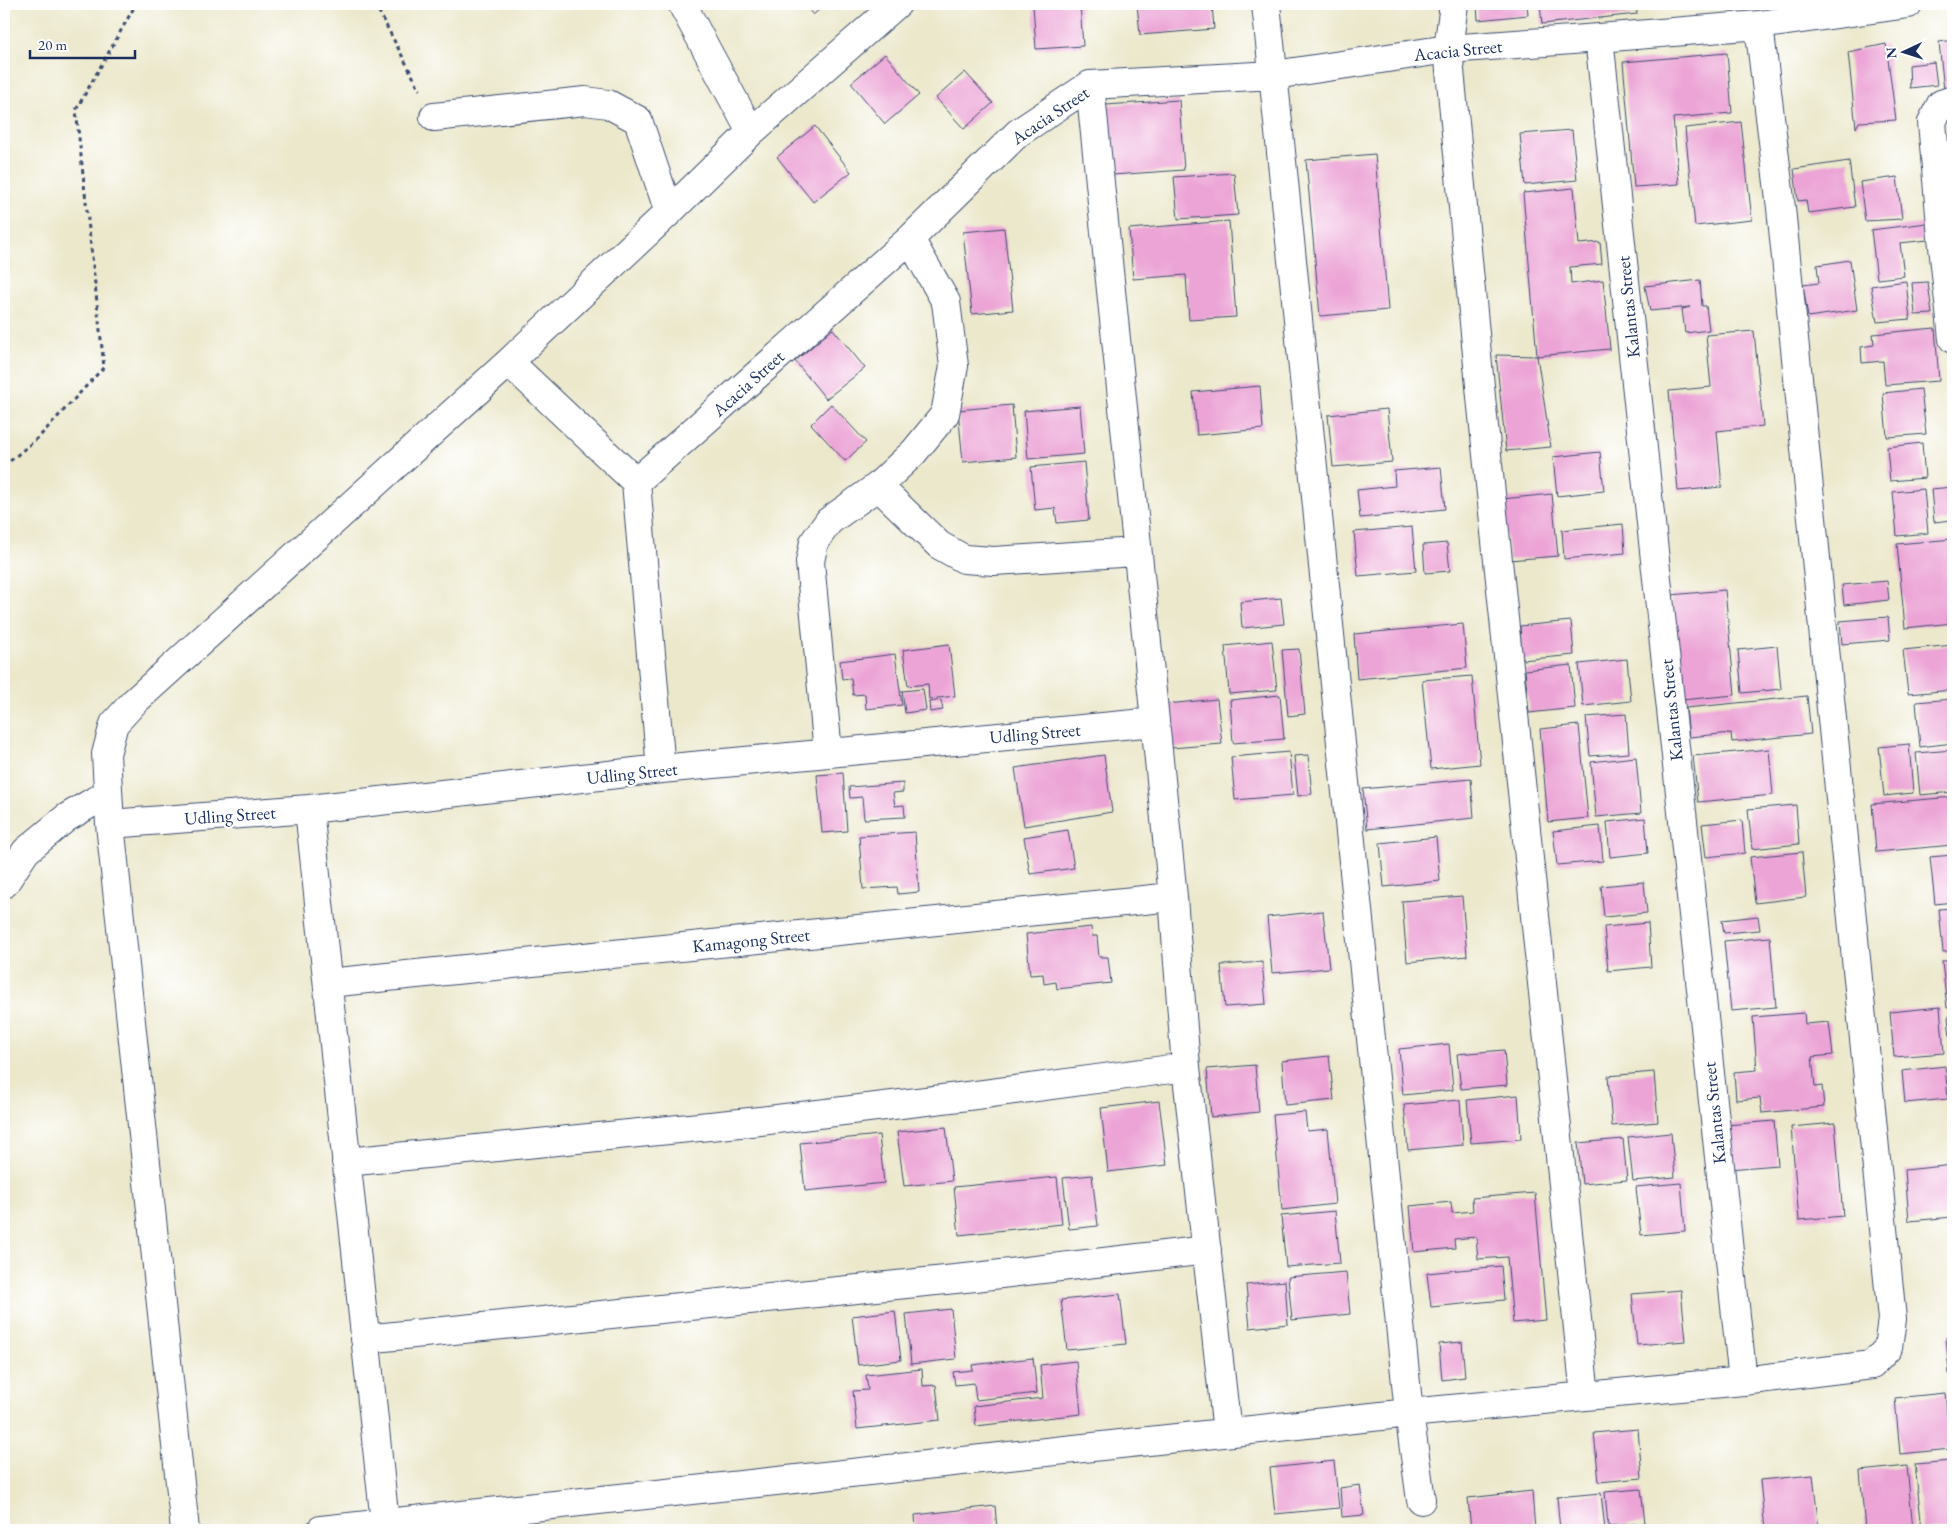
<svg xmlns="http://www.w3.org/2000/svg" width="1957" height="1534" viewBox="0 0 1957 1534" font-family="'EB Garamond',serif">
	<rect width="100%" height="100%" fill="#fff"/>
	<filter id="ink" filterUnits="userSpaceOnUse"><feTurbulence type="fractalNoise" baseFrequency=".02" numOctaves="2"/><feDisplacementMap in="SourceGraphic" scale="10" xChannelSelector="R" yChannelSelector="G"/><feConvolveMatrix kernelMatrix="1 2 1 2 8 2 1 2 1" color-interpolation-filters="sRGB"/></filter>
	<filter id="wash" filterUnits="userSpaceOnUse"><feTurbulence type="fractalNoise" baseFrequency=".0096" numOctaves="4" result="noise"/><feDisplacementMap in="SourceGraphic" scale="20" xChannelSelector="R" yChannelSelector="G"/><feGaussianBlur stdDeviation="1.12" result="paint"/><feColorMatrix in="noise" values="0 0 0 0 0 0 0 0 0 0 0 0 0 0 0 0 0 1.4 0 .05"/><feComposite in="paint" operator="in"/></filter>
	<g filter="url(#wash)">
		<rect width="100%" height="100%" fill="#ece8cc"/>
		<g id="blocks">
			<!-- building -->
			<path fill="#eca4d6" d="M804,4H826L813,15Z
				M1033,4H1080L1083,46L1036,49Z
				M1137,4H1212L1214,29L1140,35Z
				M1477,4H1527L1528,15L1478,20Z
				M1540,4H1636L1637,14L1542,24Z
				M1953,40V89L1944,90L1939,42Z
				M1886,44L1896,120L1859,122L1856,128L1848,52Z
				M1727,53L1732,113L1673,118L1679,184L1634,187L1623,62Z
				M885,54L919,95L885,124L851,83Z
				M1934,62L1937,85L1910,88L1909,65Z
				M965,72L993,103L964,129L936,98Z
				M1179,100L1184,170L1112,175L1106,105Z
				M1741,122L1752,220L1695,226L1685,128Z
				M815,126L851,172L813,202L777,157Z
				M1572,130L1577,180L1525,185L1520,134Z
				M1375,154L1388,310L1320,316L1306,160Z
				M1849,161L1855,207L1808,213L1806,200L1798,201L1794,169Z
				M1234,173L1238,215L1178,219L1174,177Z
				M1897,177L1902,219L1865,221L1860,182Z
				M1574,188L1579,244L1600,242L1602,264L1570,267L1571,284L1603,280L1610,349L1537,356L1523,193Z
				M1229,221L1236,317L1189,320L1186,275L1133,279L1129,229Z
				M1927,223L1928,240L1900,243L1904,276L1877,279L1871,230Z
				M1004,228L1013,310L972,314L963,232Z
				M1850,260L1857,310L1808,317L1803,285L1819,283L1817,265Z
				M1700,280L1702,306H1706L1709,330L1685,333L1682,309L1690,307L1650,311L1645,286Z
				M1906,281L1910,319L1877,322L1871,286Z
				M1928,282L1932,314L1915,315L1912,283Z
				M1935,328L1939,381L1885,385L1883,361L1862,363L1861,347L1874,345L1873,334Z
				M833,329L865,368L826,399L795,361Z
				M1754,331L1763,426L1717,431L1722,487L1678,491L1669,391L1711,387L1706,335Z
				M1496,355L1537,356L1551,447L1506,451Z
				M1260,386L1263,429L1197,435L1193,392Z
				M1921,389L1926,434L1887,437L1883,393Z
				M831,404L866,442L845,461L811,424Z
				M1012,405L1016,457L963,462L958,410Z
				M1080,406L1084,454L1028,459L1024,411Z
				M1387,409L1392,462L1333,467L1328,415Z
				M1922,443L1925,478L1890,481L1887,447Z
				M1600,452L1604,491L1557,496L1553,457Z
				M1084,462L1089,520L1057,523L1055,508L1035,510L1031,467Z
				M1441,467L1445,509L1360,518L1357,490L1395,486L1394,471Z
				M1953,487V520L1934,522L1931,489Z
				M1924,489L1928,533L1897,536L1893,492Z
				M1552,494L1558,556L1509,560L1502,499Z
				M1623,524L1625,553L1564,559L1562,530Z
				M1412,527L1416,571L1358,576L1354,532Z
				M1953,539V623L1905,628L1897,544Z
				M1447,543L1450,571L1425,573L1423,545Z
				M1887,581L1889,600L1844,605L1842,585Z
				M1725,590L1735,695L1681,700L1671,595Z
				M1281,598L1284,624L1242,628L1240,602Z
				M1888,617L1890,640L1842,644L1840,621Z
				M1571,621L1574,655L1522,660L1520,626Z
				M1463,624L1467,668L1357,679L1354,634Z
				M1272,641L1277,690L1229,694L1225,646Z
				M949,644L955,696L929,699L928,684L908,686L903,650Z
				M1953,645V690L1908,694L1903,650Z
				M1777,646L1781,689L1742,693L1738,650Z
				M1299,649L1305,714L1288,716L1282,650Z
				M895,654L902,705L866,709L865,694L853,695L851,678L842,679L840,661Z
				M1627,659L1631,701L1583,706L1579,664Z
				M1571,665L1575,708L1529,713L1525,670Z
				M1472,676L1480,764L1431,769L1422,680Z
				M923,689L926,710L905,713L902,691Z
				M1280,695L1284,739L1233,743L1230,700Z
				M1807,696L1811,734L1732,742L1731,733L1689,737L1686,708Z
				M1217,699L1222,744L1171,748L1167,704Z
				M1953,699V743L1920,747L1916,702Z
				M941,700L943,710L930,712L929,702Z
				M1626,714L1629,753L1590,756L1586,717Z
				M1579,725L1588,818L1548,822L1540,729Z
				M1909,744L1913,793L1884,796L1879,747Z
				M1769,749L1773,795L1698,802L1693,756Z
				M1953,750V792L1920,795L1916,753Z
				M1289,752L1293,795L1235,800L1231,757Z
				M1104,755L1112,812L1024,826L1015,768Z
				M1308,755L1312,794L1298,796L1294,756Z
				M1636,757L1641,813L1596,817L1591,762Z
				M843,773L847,831L822,833L817,775Z
				M1471,779L1474,818L1367,829L1363,789Z
				M903,783V792L893,793L895,806L904,805L905,817L864,819L862,797L850,798L849,787Z
				M1953,797V845L1876,852L1872,804Z
				M1796,805L1799,844L1752,849L1748,809Z
				M1645,818L1648,853L1610,857L1607,822Z
				M1742,820L1745,853L1706,857L1702,824Z
				M1600,826L1603,861L1557,865L1553,831Z
				M1068,830L1074,868L1030,874L1024,837Z
				M915,832L919,892L898,894L897,887L863,889L859,836Z
				M1436,837L1440,881L1384,887L1380,843Z
				M1802,852L1806,897L1755,903L1750,857Z
				M1953,855V902L1935,904L1930,857Z
				M1644,882L1647,913L1604,917L1601,886Z
				M1462,896L1467,956L1407,962L1402,901Z
				M1953,908V951L1943,952L1939,909Z
				M1323,911L1329,968L1272,973L1267,917Z
				M1758,916L1760,930L1724,933L1722,920Z
				M1648,923L1651,967L1608,971L1604,927Z
				M1091,927L1092,936H1097L1099,957H1108L1111,983L1057,989L1056,982L1044,984L1043,974L1030,975L1026,934Z
				M1770,937L1776,1007L1731,1011L1724,941Z
				M1953,960V1007L1947,1008L1942,961Z
				M1262,962L1266,1004L1225,1007L1221,965Z
				M1940,1007L1944,1053L1894,1057L1890,1012Z
				M1804,1013L1805,1024L1829,1022L1833,1055L1812,1057L1815,1087L1822,1086L1824,1107L1762,1113L1760,1098L1736,1100L1734,1072L1757,1070L1753,1017Z
				M1953,1016V1059H1952L1948,1017Z
				M1449,1044L1453,1090L1403,1095L1399,1049Z
				M1504,1050L1507,1085L1461,1089L1457,1054Z
				M1329,1056L1334,1100L1285,1105L1282,1061Z
				M1255,1065L1259,1112L1211,1117L1207,1069Z
				M1945,1066L1948,1099L1905,1103L1902,1071Z
				M1654,1072L1658,1122L1612,1126L1608,1076Z
				M1518,1095L1521,1139L1471,1143L1467,1100Z
				M1460,1100L1463,1145L1408,1150L1404,1105Z
				M1159,1101L1167,1165L1108,1172L1101,1108Z
				M1305,1112L1307,1131L1328,1129L1335,1204L1282,1210L1273,1115Z
				M1774,1121L1778,1165L1729,1169L1726,1125Z
				M1835,1123L1843,1216L1799,1220L1791,1127Z
				M946,1127L952,1181L904,1186L897,1132Z
				M1671,1133L1675,1177L1633,1181L1628,1137Z
				M879,1135L884,1183L805,1191L800,1143Z
				M1623,1139L1627,1180L1582,1184L1578,1143Z
				M1953,1165V1217L1909,1221L1905,1170Z
				M1092,1175L1098,1226L1069,1229L1063,1178Z
				M1057,1177L1062,1224L959,1235L954,1187Z
				M1681,1183L1685,1231L1641,1235L1636,1187Z
				M1535,1193L1546,1320L1513,1323L1507,1257L1478,1259L1476,1237L1454,1239L1455,1248L1414,1252L1410,1206L1451,1202L1452,1213L1473,1211L1472,1198Z
				M1335,1211L1340,1263L1286,1267L1281,1216Z
				M1501,1266L1504,1300L1431,1307L1427,1273Z
				M1346,1272L1350,1314L1292,1320L1288,1277Z
				M1285,1281L1288,1324L1250,1328L1246,1285Z
				M1681,1290L1686,1341L1637,1345L1632,1294Z
				M1120,1294L1126,1344L1067,1350L1061,1300Z
				M951,1309L956,1359L911,1364L906,1314Z
				M895,1311L901,1360L858,1365L852,1316Z
				M1946,1337H1953V1373L1949,1374Z
				M1462,1342L1465,1377L1442,1380L1439,1344Z
				M1033,1358L1037,1393L976,1400L974,1383L955,1385L953,1372L973,1370L972,1365Z
				M1076,1361L1081,1414L976,1426L974,1406L1043,1398L1040,1365Z
				M922,1369L923,1386L936,1385L940,1420L857,1429L853,1391L868,1390L866,1375Z
				M1945,1393L1951,1449L1900,1454L1895,1398Z
				M1638,1429L1642,1478L1599,1482L1594,1433Z
				M1334,1461L1339,1508L1275,1514L1270,1468Z
				M1952,1461L1953,1530H1922L1915,1464Z
				M1907,1466L1913,1530H1865L1860,1471Z
				M1813,1475L1819,1530H1765L1760,1480Z
				M1360,1485L1364,1515L1342,1517L1340,1488Z
				M1641,1489L1645,1523L1608,1526L1605,1492Z
				M1532,1491L1535,1530H1471L1468,1498Z
				M1601,1493L1605,1530H1560L1557,1497Z
				M995,1506L997,1530H916L915,1515Z"/>
		</g>
	</g>
	<g filter="url(#ink)">
		<use href="#blocks" fill-opacity="0" stroke="#3a4b6e" stroke-width="1"/>
		<g fill="none" stroke-linecap="round" stroke-linejoin="round">
			<!-- street casing -->
			<g stroke="#3a4b6e" stroke-width="30">
				<path id="street" d="M682,4L751,132
					M1266,4L1409,1413L1421,1500
					M1454,4L1448,49L1482,407L1585,1396
					M1599,38L1743,1381
					M1090,85L1173,897L1186,1067L1227,1432
					M1953,100L1941,104L1932,122L1942,237L1953,339
					M434,117L585,101L608,104L638,120L669,212
					M509,362L636,482
					M878,486L939,545L964,559L994,561L1136,552
					M828,753L810,562L814,542L829,521L878,486L914,452L945,414L954,366L946,302L910,239
					M661,769L636,482L910,239L1018,133L1090,85L1274,75L1448,49L1599,38L1759,25L1908,4
					M309,809L385,1523
					M110,824L309,809L661,769L1155,722
					M4,884L26,851L66,818L108,793
					M328,983L1173,897
					M346,1162L760,1121L984,1094L1186,1067
					M365,1339L975,1277L1207,1250
					M185,1530L110,824L106,754L114,724L134,702L509,362L669,212L751,132L897,4
					M321,1530L1409,1413L1743,1381L1872,1365L1888,1348L1892,1319L1781,208L1759,25"/>
			</g>
			<!-- path -->
			<path stroke="#3a4b6e" stroke-width="3" stroke-dasharray="4 4" stroke-linecap="butt" d="M375,4L420,90
				M4,466L39,437L104,367L76,110L136,4"/>
			<!-- street -->
			<use href="#street" stroke="#fff" stroke-width="28"/>
		</g>
	</g>
	<g text-anchor="middle" dominant-baseline="central" stroke-width="4.5" stroke-linejoin="round" paint-order="stroke">
		<!-- street labels -->
		<g font-size="18" fill="#1b2f5e" stroke="#fff">
			<text transform="translate(1458 50) rotate(-6)">Acacia Street</text>
			<text transform="translate(1050 115) rotate(-34)">Acacia Street</text>
			<text transform="translate(1628 307) rotate(-96)">Kalantas Street</text>
			<text transform="translate(748 383) rotate(-42)">Acacia Street</text>
			<text transform="translate(1671 710) rotate(-96)">Kalantas Street</text>
			<text transform="translate(1035 733) rotate(-5)">Udling Street</text>
			<text transform="translate(632 773) rotate(-6)">Udling Street</text>
			<text transform="translate(230 815) rotate(-4)">Udling Street</text>
			<text transform="translate(751 940) rotate(-6)">Kamagong Street</text>
			<text transform="translate(1714 1113) rotate(-96)">Kalantas Street</text>
		</g>
	</g>
	<!-- margin -->
	<rect width="1957" height="1534" fill="none" stroke="#fff" stroke-width="20"/>
	<!-- north arrow -->
	<g transform="translate(1904 52) rotate(266)" stroke="#ffffff" stroke-width="4" paint-order="stroke">
	<path d="M0-4L9 19L0 12L-9 19Z" fill="#1b2f5e"/>
	<text y="-8" font-size="14" font-weight="bold" text-anchor="middle" fill="#1b2f5e">N</text>
	</g>
	<!-- scale -->
	<path d="M30 50v8h105v-8" fill="none" stroke="#1b2f5e" stroke-width="2.5"/>
	<text x="38" y="50" font-size="15" fill="#1b2f5e" stroke="#ffffff" stroke-width="4" paint-order="stroke">20 m</text>
</svg>
